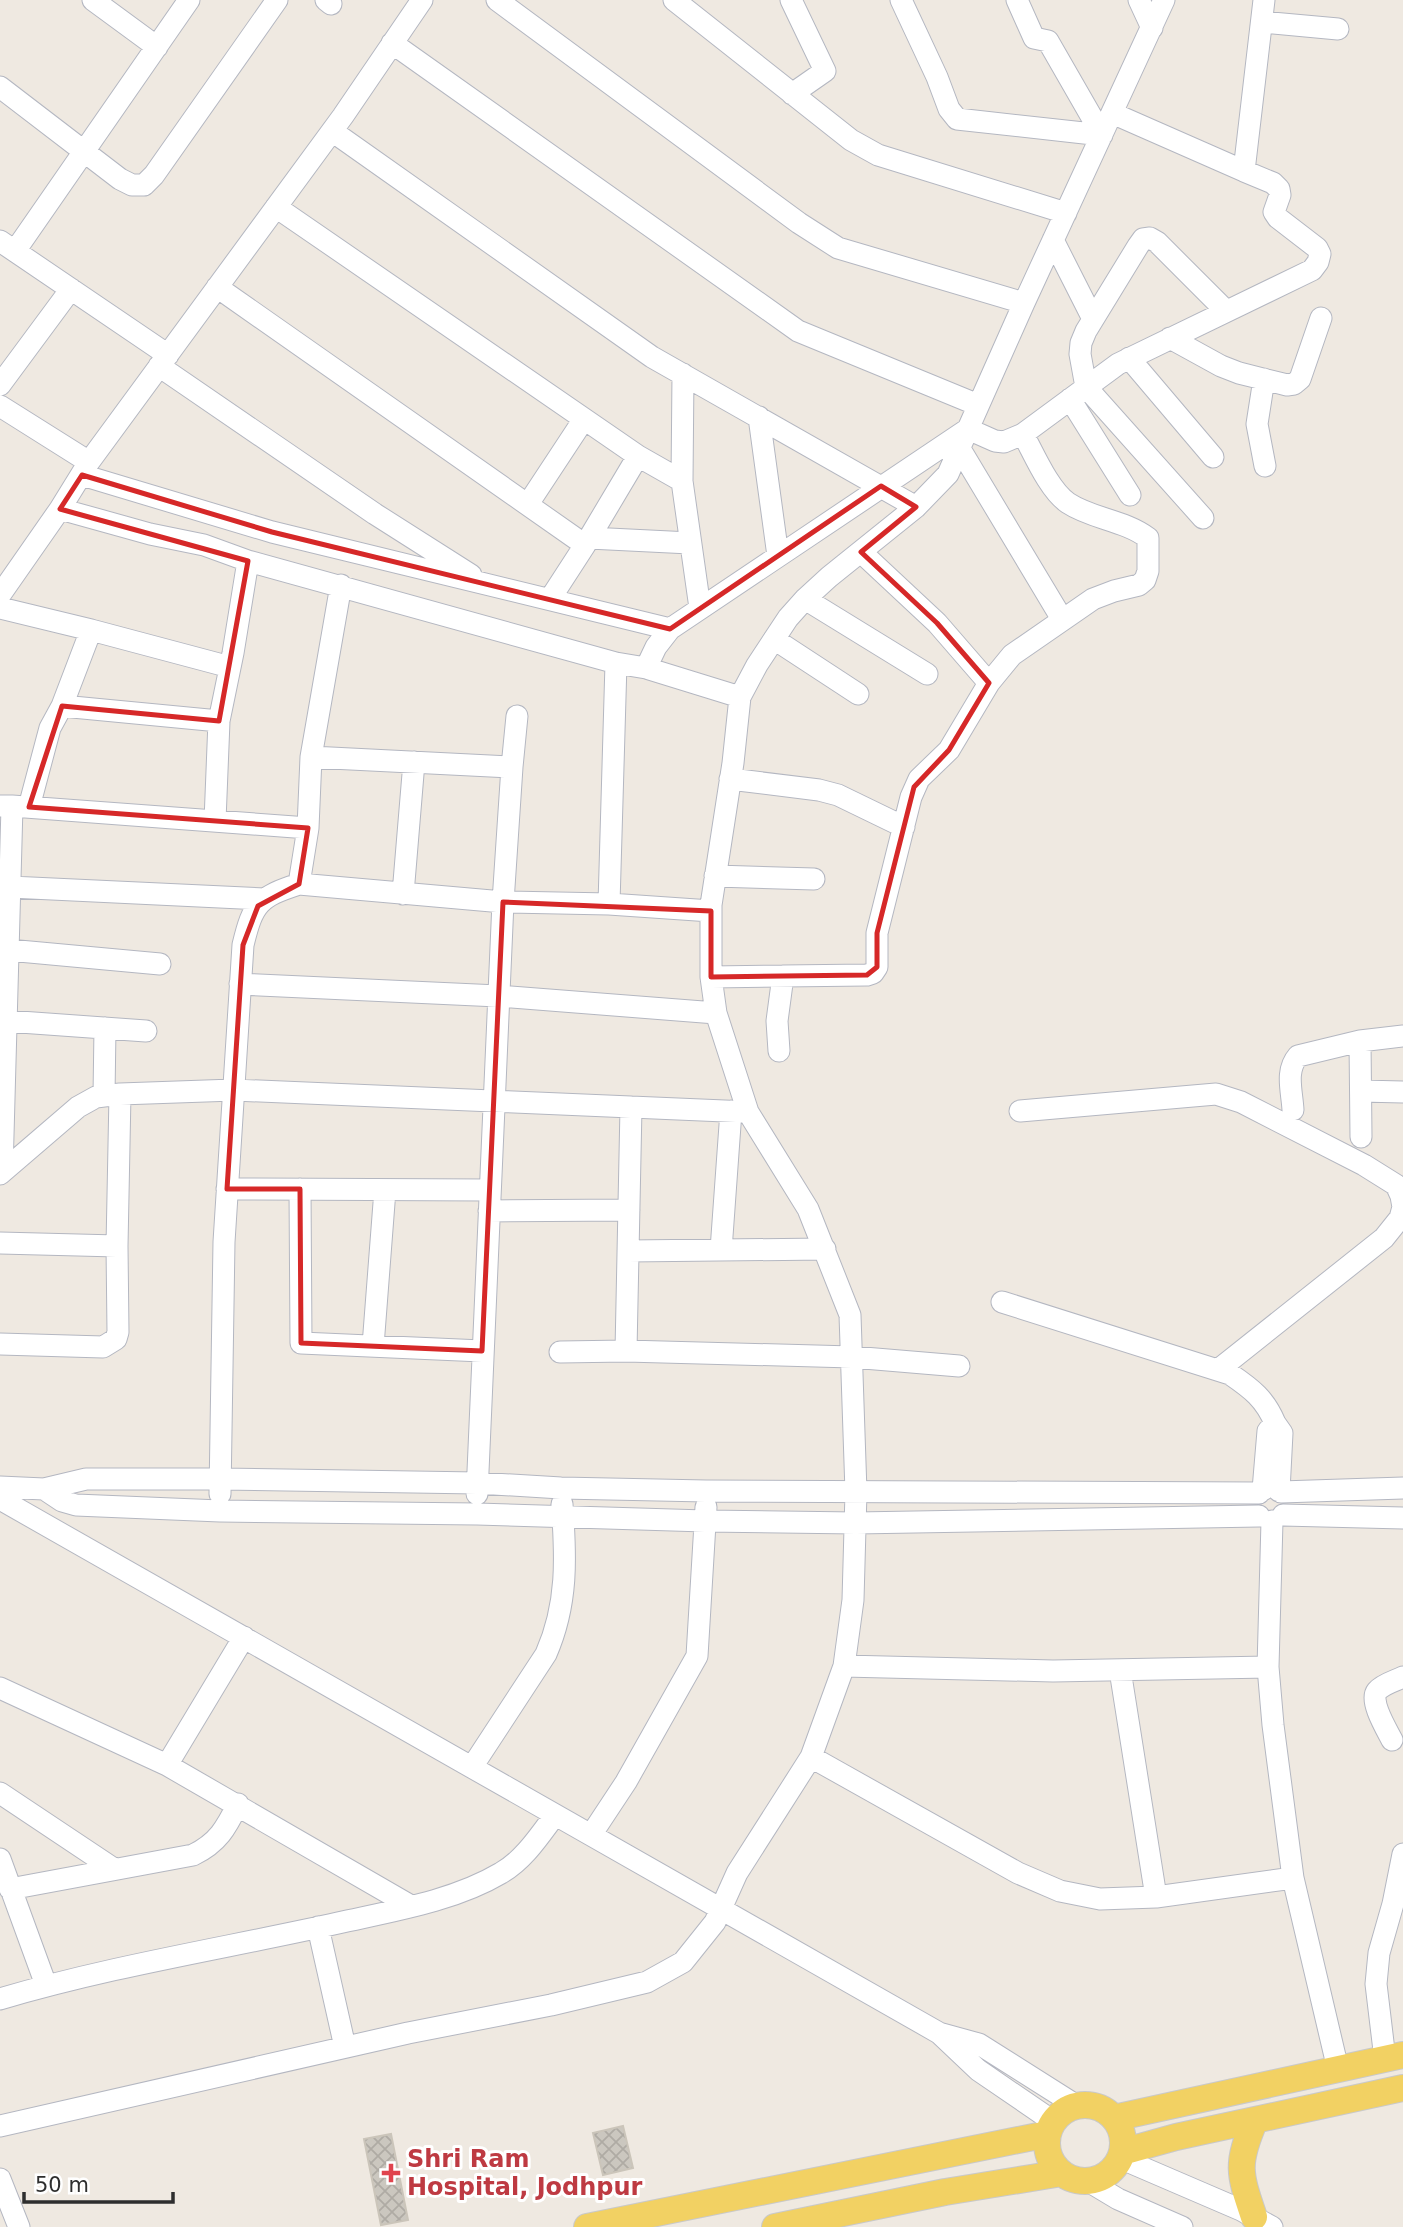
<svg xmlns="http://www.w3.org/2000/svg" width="1403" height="2227" viewBox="0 0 1403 2227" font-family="'DejaVu Sans',sans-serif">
	<defs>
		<pattern id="building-cross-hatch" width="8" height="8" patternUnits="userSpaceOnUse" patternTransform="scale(1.75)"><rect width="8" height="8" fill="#cbc7bf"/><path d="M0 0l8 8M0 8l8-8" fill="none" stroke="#afaba4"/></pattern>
	</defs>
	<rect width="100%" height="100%" fill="#efe9e1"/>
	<!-- building -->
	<path fill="url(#building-cross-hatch)" stroke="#cbc5ba" stroke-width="2" d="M623,2126L633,2168L603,2175L593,2133Z
		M391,2134L408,2220L381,2225L364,2139Z"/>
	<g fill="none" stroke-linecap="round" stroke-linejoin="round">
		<!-- minor casing -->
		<g stroke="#b4b7c1" stroke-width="23">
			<path id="minor" d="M93,0L157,47
				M326,0L331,4
				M497,0L799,223L838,248L1024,303
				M674,0L851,140L878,155L1066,213
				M791,0L825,71L792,94
				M901,0L937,77L949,109L957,119L1102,135
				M1017,0L1034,38L1048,41L1102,135
				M1139,0L1152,28
				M1262,22L1338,29
				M392,43L798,331L978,405
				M0,87L120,179L132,185H144L154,175L277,0
				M1112,113L1244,171
				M332,131L652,357L916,507
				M1053,240L1093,319
				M0,241L168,355
				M15,251L189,0
				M217,287L585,545L638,456L276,207
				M1170,338L1221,366L1239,373L1287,385L1294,384L1300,379L1321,318
				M1129,358L1213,457
				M159,366L375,514L471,575
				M683,374L682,481L700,608
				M1264,379L1257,424L1265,466
				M0,385L71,289
				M1070,399L1130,495
				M0,406L89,462
				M759,417L778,556
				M960,449L1062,619
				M638,456L682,481
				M82,475L272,532L670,629
				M528,504L584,419
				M60,509L150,534L204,545L248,561L616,663L646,668L740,697
				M1203,518L1086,387L1080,354L1081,343L1086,331L1138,246L1143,239L1150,238L1157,242L1226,311
				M589,538L690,543
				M861,552L937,623L989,683
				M341,585L311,757L512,767L503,902L477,1494
				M0,595L60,509L89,462L343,116L422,0
				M550,599L585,545
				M805,599L927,674
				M0,608L91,630
				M774,639L858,694
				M616,663L609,904L711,911
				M230,667L91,630L62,706L219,721L233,653L248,561
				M646,668L656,647L670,629L968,429L995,441L1004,442L1023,434L1118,364L1312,270L1318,262L1320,254L1317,248L1278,218L1274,212L1280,195L1279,189L1273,183L1244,171L1264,0
				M512,767L517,716
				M730,779L819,790L838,795L904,827
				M0,806H12L2,1172
				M12,806L308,828
				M29,807L50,728L62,706
				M215,821L219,721
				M715,876L814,879
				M299,884L503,902L609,904
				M10,887L264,899
				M403,894L414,762
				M8,950L160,964
				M711,977L867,975L873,973L877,967V933L911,797L919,779L949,750L989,683L1012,655L1093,599L1114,591L1139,585L1145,580L1148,571V538C1124,520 1092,519 1068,503C1049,490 1034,454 1023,434
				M240,984L498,996L716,1013
				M6,1021L146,1031
				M1360,1041L1361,1137
				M779,1051L777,1021L783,976
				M1361,1091L1403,1092
				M104,1096L105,1028
				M631,1107L626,1351L852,1357L959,1366
				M1293,1110C1292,1091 1285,1071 1298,1056L1360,1041L1403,1036
				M1020,1111L1216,1094L1241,1102L1364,1165L1396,1185L1401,1196L1403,1207L1400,1218L1384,1238L1218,1370
				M0,1174L78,1107L96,1097L120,1094L234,1090L748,1112
				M227,1189L489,1190
				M300,1189L301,1343L482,1351
				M489,1211L629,1210
				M0,1243L117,1246
				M721,1250L731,1111
				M628,1251L825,1249
				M1002,1302L1230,1374C1252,1389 1265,1399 1275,1423
				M0,1344L103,1347L116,1339L118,1332L117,1246L120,1094
				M373,1346L385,1190
				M560,1352L626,1351
				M0,1487L44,1489L86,1479H220L477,1483L561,1488L706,1491L1259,1493
				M44,1489L62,1501L76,1505L220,1511L477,1514L705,1521L856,1523L1259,1516
				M1263,1490L1268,1431L1275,1423L1282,1433L1279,1491
				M1281,1492L1403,1488
				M220,1494L224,1242L243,945C253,903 259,897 299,884L308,828L311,757
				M0,1499L939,2033L979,2044L1077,2106
				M1283,1515L1403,1518
				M1272,1521L1268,1667L1273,1725L1293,1878L1338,2069
				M844,1666L1053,1671L1268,1667
				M1120,1670L1156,1897
				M0,1688L167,1765L411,1906
				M1392,1740C1387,1730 1369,1701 1377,1691C1383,1684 1395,1681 1403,1677
				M811,1757L1018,1873L1060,1891L1100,1899L1156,1897L1293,1878
				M167,1765L244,1637
				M472,1767L546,1654C568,1604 566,1557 562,1504
				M0,1793L114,1869
				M591,1835L626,1782L697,1656L706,1507
				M0,1859L46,1985
				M10,1889L193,1855C218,1843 226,1828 238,1804
				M318,1927L345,2047
				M0,1999C111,1966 226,1948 338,1923C392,1911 454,1901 501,1873C524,1860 540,1835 555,1815
				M940,2034L978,2070L1054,2122
				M1385,2059L1376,1984L1379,1953L1393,1904L1403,1854
				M0,2126L408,2033L551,2005L647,1982L683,1962L715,1922L737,1873L811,1757L844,1666L853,1600L856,1492L850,1315L808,1209L748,1112L716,1013L711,977V905L733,763L740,697L757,665L788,618L805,599L829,577L916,507L948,474L1024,303L1164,0
				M1120,2158L1241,2210L1272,2227
				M0,2179L19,2227
				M1088,2181L1118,2199L1182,2227"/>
		</g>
		<!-- major casing -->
		<g stroke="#c9c9c9" stroke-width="28">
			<path id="major" d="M1047 2143a38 38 0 1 1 76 0a38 38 0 1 1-76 0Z
				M1114,2118L1403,2055
				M1122,2152L1176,2137L1403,2088
				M1254,2217C1239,2173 1236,2164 1255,2120
				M587,2227L1048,2134
				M775,2227L945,2192L1062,2173"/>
		</g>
		<!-- minor -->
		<use href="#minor" stroke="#fff" stroke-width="21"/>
		<!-- major -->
		<use href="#major" stroke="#f2d163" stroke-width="26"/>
	</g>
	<!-- marked area -->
	<path fill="none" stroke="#d62828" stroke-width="5" stroke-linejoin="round" d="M82,475L272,532L670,629L881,486L916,507L861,552L937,623L989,683L949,750L914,787L877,933V967L867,975L711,977V911L503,902L482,1351L301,1343L300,1189H227L243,945L258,906L299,884L308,828L29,807L62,706L219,721L248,561L60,509Z"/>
	<!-- markers -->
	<path fill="#e0444e" stroke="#fff" stroke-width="2.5" d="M387.5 2162.5h7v7h7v7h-7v7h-7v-7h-7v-7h7z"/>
	<g text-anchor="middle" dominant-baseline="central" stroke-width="6" stroke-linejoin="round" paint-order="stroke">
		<!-- health labels -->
		<g font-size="24" font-weight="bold" fill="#be3a42" stroke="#fff" text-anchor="start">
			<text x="407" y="2159">Shri Ram<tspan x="407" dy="28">Hospital, Jodhpur</tspan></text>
		</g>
	</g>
	<!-- scale -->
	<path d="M24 2192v10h149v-10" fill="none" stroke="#2e2e2e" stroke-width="3.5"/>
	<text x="35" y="2192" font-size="21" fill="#2e2e2e" stroke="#ffffff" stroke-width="5" paint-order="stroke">50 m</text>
</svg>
